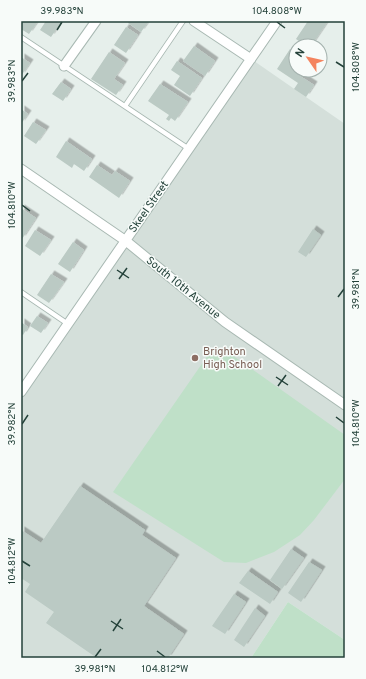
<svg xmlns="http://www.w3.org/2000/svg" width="366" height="679" viewBox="0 0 366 679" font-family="Overpass,sans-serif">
	<defs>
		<filter id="shadow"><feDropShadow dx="3.5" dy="-3.5" stdDeviation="0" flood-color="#0004"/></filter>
	</defs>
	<rect width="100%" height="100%" fill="#e6efeb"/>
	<!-- built -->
	<path fill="#d4dfda" d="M251,59L345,124V640L288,602L251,658H21V392Z"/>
	<!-- green -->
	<path fill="#bfe0c8" d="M225,350L345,435V479L314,520L300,535L274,552L246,563L224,562L113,492L208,355Z
		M288,602L345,640V658H251Z"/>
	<!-- building -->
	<path fill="#bbcac4" filter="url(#shadow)" d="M21,21H38L29,34L21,29Z
		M46,21H62L51,37L40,30Z
		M129,21H149L141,32L128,23Z
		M308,21H328L311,46H306L296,39Z
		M126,27L138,35L126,53L114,45Z
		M194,46L215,61L205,76L183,61Z
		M290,49L296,53V70H304L300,76L314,85L306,97L294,89L298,83L277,69Z
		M109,52L125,63L114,79L123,85L116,95L91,79Z
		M21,57L30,63L21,76Z
		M177,61L202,78L190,96L174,85L180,76L171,70Z
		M61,82L71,89L63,101L52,94Z
		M160,84L188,102L175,121L171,118L169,121L166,119L169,115L148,101Z
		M21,109L28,114L21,124Z
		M33,122L46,130L36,144L24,136Z
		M66,141L92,159L84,171L74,164L72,168L56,157Z
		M97,165L112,175L115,171L130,181L119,198L89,177Z
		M21,208L36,218L22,239L21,238Z
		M313,229L321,235L306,257L298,252Z
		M35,230L51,240L40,256L25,246Z
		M73,242L84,250L70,272L58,264Z
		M51,274L64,282L49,303L37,295Z
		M37,316L48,323L41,333L30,326Z
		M21,322L28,327L23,335L21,334Z
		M80,486L145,530L142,535L176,558L144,606L184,634L168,658H97L46,623L54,612L25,592L30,584L21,578V530L41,543Z
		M291,549L304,558L282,589L270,580Z
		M309,562L322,570L301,602L288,593Z
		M248,571L278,592L270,604L239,583Z
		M234,594L246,602L225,634L212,626Z
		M255,608L265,616L244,647L234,640Z"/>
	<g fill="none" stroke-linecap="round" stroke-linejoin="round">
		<!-- lane casing -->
		<g stroke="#a8b8b2" stroke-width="6">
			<path id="lane" d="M21,37L189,149
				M125,106L183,21
				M21,292L68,324"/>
		</g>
		<!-- street casing -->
		<g stroke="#a8b8b2" stroke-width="11">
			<path id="street" d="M194,21L251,59
				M64,66L96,21
				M21,169L126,241L225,322L345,405
				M21,392L277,21"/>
		</g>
		<!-- lane -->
		<use href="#lane" stroke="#fff" stroke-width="4.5"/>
		<!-- street -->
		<use href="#street" stroke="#fff" stroke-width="9"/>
	</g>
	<!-- ticks -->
	<path fill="none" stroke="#24423a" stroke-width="1.5" d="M277,22L285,28M57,30L62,22M336,62L344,67M22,81L28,73M22,205L30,211M117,270L129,278M119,279L127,268M338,297L344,289M276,377L288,385M278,386L286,375M336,417L344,423M22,424L28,415M22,561L30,566M111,621L123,629M113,631L121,619M157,651L165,657M95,657L101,649"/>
	<!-- markers -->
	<circle fill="#8d6e63" stroke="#f7fbf9" stroke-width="1.5" cx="195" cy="358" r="4"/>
	<g text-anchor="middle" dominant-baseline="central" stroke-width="3" stroke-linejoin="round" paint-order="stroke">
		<!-- street labels -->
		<g font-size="11" fill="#24423a" stroke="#f7fbf9">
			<text transform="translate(149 207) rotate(-55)">Skeel Street</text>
			<text transform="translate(183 288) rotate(39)">South 10th Avenue</text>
		</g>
		<!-- education labels -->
		<g font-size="11" fill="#785e54" stroke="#f7fbf9" text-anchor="start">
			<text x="203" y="352">Brighton<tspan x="203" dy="13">High School</tspan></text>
		</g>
	</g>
	<!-- border -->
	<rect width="366" height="679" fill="none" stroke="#f7fbf9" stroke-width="44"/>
	<!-- north arrow -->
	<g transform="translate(308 58) rotate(304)"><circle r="19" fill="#f7fbf9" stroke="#a3b1ad"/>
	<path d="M0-3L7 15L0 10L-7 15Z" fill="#f4845f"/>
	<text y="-6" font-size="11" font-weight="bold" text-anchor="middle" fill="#24423a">N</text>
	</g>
	<rect x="22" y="22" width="322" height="635" fill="none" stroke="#24423a" stroke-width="1.5"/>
	<g font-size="10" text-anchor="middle" fill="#24423a">
		<text x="62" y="14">39.983°N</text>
		<text x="277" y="14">104.808°W</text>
		<text transform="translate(355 67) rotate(-90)" y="4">104.808°W</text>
		<text transform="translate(11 81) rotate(-90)" y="4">39.983°N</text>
		<text transform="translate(11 205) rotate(-90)" y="4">104.810°W</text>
		<text transform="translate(355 289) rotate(-90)" y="4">39.981°N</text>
		<text transform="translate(355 423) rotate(-90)" y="4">104.810°W</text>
		<text transform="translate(11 424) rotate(-90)" y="4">39.982°N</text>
		<text transform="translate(11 561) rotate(-90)" y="4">104.812°W</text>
		<text x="95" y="672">39.981°N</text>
		<text x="165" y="672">104.812°W</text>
	</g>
</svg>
